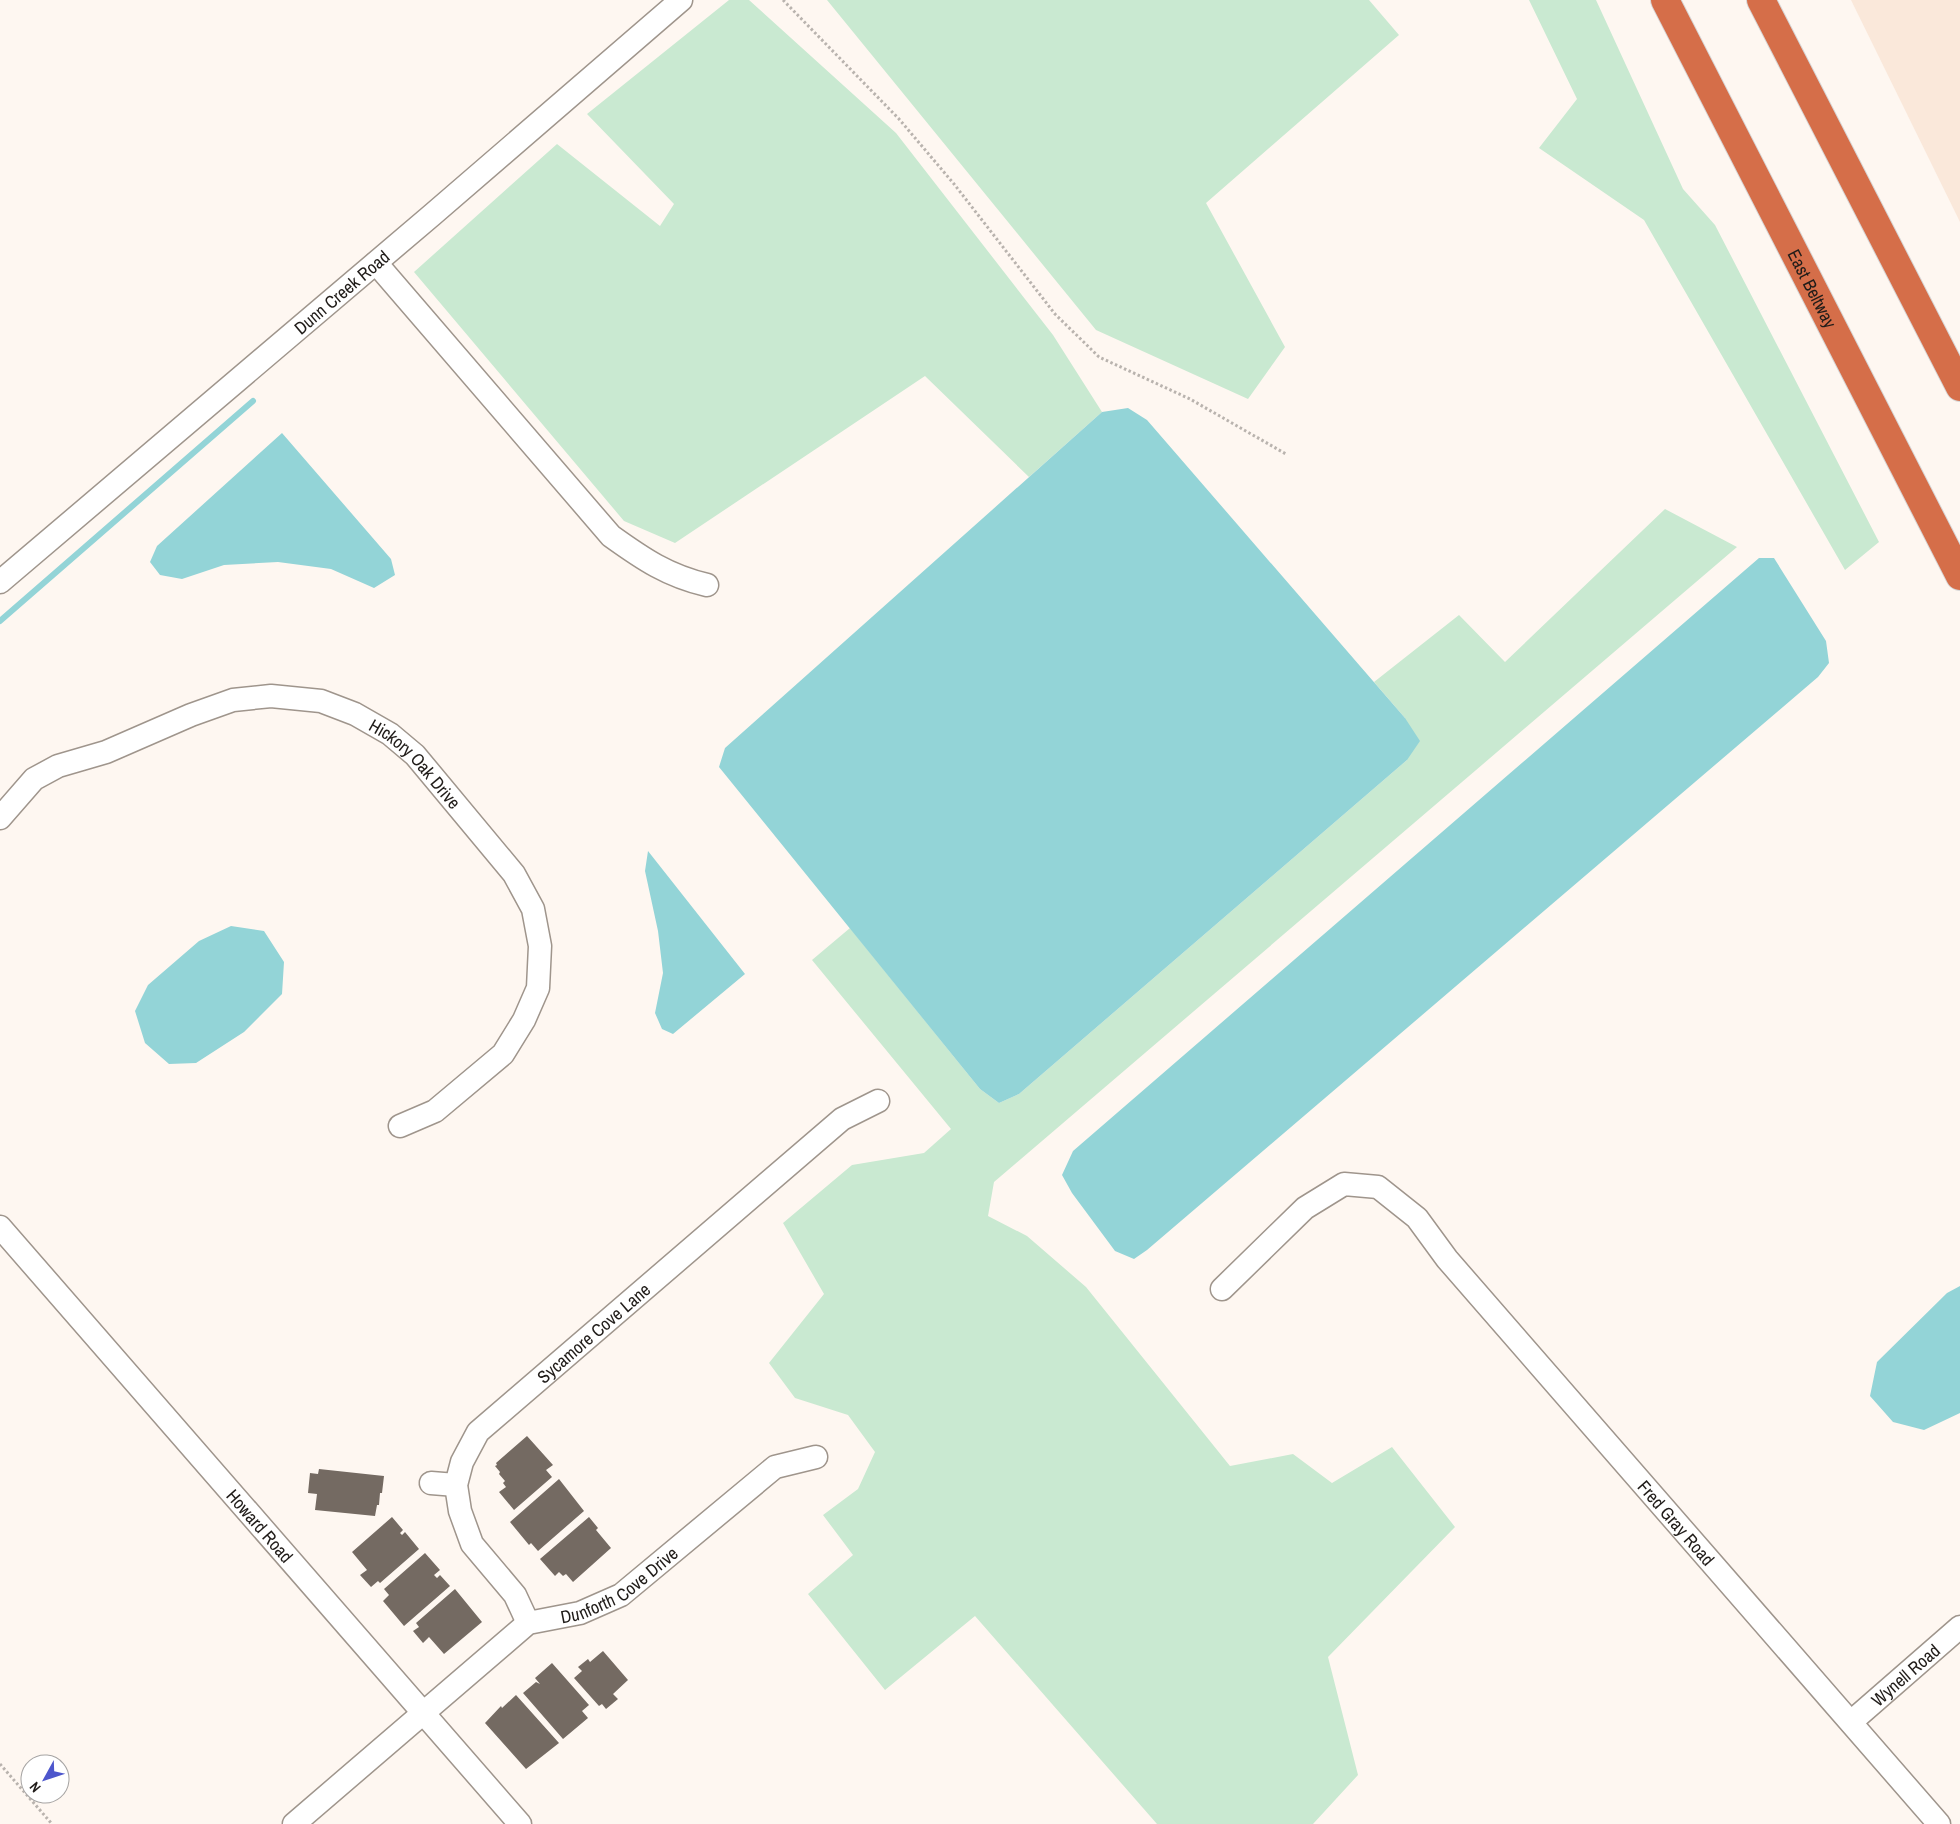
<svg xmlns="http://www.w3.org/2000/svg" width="1960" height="1824" viewBox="0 0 1960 1824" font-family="'Archivo Narrow',sans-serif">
	<rect width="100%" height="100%" fill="#fef7f1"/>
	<!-- built -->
	<path fill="#fae8da" d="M1851,0H1960V222Z"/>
	<!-- green -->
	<path fill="#c9e9d1" d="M729,0H749L896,133L1053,335L1102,412L1029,477L925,376L675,543L624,521L414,272L557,144L660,226L674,204L587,114Z
		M827,0H1369L1399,35L1206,203L1285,347L1248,399L1096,330Z
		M1529,0H1596L1683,189L1715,225L1879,542L1845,570L1644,220L1539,148L1577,99Z
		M1665,509L1737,547L994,1182L988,1216L1027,1236L1086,1287L1230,1466L1293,1454L1332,1483L1392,1447L1455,1527L1328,1657L1358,1775L1313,1824H1157L975,1616L885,1690L808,1594L853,1555L823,1515L858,1489L875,1452L848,1415L795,1398L769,1363L824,1294L783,1223L852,1165L924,1153L951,1129L812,960L850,928L980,1089L999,1103L1019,1094L1407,760L1405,718L1374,682L1459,615L1505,662Z"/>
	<!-- water -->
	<path fill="#93d4d7" d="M1128,408L1147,420L1405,718L1420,741L1407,760L1019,1094L999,1103L980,1089L719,767L725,748L1102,412Z
		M282,433L391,559L395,575L374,588L331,569L278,562L224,565L182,579L160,575L150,562L157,546Z
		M1759,558H1774L1826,641L1829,663L1818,677L1147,1250L1134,1259L1115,1251L1072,1193L1062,1175L1073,1151Z
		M648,851L745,974L673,1034L662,1029L655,1013L663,973L658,931L645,871Z
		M231,926L264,931L284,962L282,994L244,1032L196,1063L169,1064L145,1043L135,1011L148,985L199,941Z
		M1960,1286V1413L1924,1430L1893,1422L1870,1396L1877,1362L1947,1293Z"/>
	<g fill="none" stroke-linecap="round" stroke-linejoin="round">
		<!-- stream -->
		<path stroke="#93d4d7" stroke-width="6" d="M0,621L253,401"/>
	</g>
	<!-- building -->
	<path fill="#746a62" d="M527,1436L553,1465L546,1470L552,1477L514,1510L499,1492L506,1487L503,1483L505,1481L499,1474L500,1472L495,1466L497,1465L496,1463Z
		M319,1469L384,1476L382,1493H380L379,1505H377L375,1516L315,1510L317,1494L308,1493L310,1473L318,1474Z
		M559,1479L584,1511L538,1551L531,1543L529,1545L510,1522Z
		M392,1517L403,1530L400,1533L402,1535L405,1532L419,1549L380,1583L378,1581L371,1587L360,1575L367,1570L352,1552Z
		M589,1517L598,1528L596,1530L611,1548L573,1582L566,1574L563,1576L559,1572L555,1576L540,1559Z
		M425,1553L440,1570L434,1575L437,1578L440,1575L450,1586L404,1626L383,1601L389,1595L384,1589Z
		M455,1589L482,1622L444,1654L429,1637L423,1643L413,1631L419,1627L416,1623Z
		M603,1651L628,1680L613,1694L618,1699L606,1709L602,1704L599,1706L574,1678L582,1671L578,1667L588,1659L590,1662Z
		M552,1663L589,1705L582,1711L588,1718L563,1739L523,1693L536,1682L540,1684L535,1678Z
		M516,1695L559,1743L526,1769L485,1723L501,1706L502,1708Z"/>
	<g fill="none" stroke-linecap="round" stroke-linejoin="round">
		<!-- minor casing -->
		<g stroke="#9f958c" stroke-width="25">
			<g id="minor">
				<path d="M376,263L611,536C643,559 668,576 707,585"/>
				<path id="s1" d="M0,582L432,215L681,0"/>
				<path id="s2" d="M0,818L34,779L58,766L106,752L191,715L233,700L271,696L321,701L355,714L390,734L415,755L514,874L533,909L540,946L538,988L524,1020L503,1054L435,1111L400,1126"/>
				<path id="s3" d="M0,1227L520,1824"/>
				<path id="s4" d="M1222,1289L1305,1208L1344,1184L1378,1187L1417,1218L1447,1259L1939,1824"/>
				<path d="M431,1483L456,1485"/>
				<path id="s5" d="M528,1623L515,1595L472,1544L460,1511L456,1485L462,1462L478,1432L842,1119L878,1101"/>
				<path id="s6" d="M1851,1722L1960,1627"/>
				<path id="s7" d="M294,1824L528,1623L580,1613L621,1595L775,1467L816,1457"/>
			</g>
		</g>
		<!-- highway casing -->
		<g stroke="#d7d6d6" stroke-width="30">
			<g id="highway">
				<path id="s8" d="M1665,0L1960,576"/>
				<path d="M1761,0L1960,387"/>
			</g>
		</g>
		<!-- path -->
		<path stroke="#b9b3ae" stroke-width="3" stroke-dasharray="2.5 2.5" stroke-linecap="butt" d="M783,0L899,119L954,184L1055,314L1099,357L1190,399L1286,454
			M0,1764L52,1824"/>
		<!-- minor -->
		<use href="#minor" stroke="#fff" stroke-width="22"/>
		<!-- highway -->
		<use href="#highway" stroke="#d56e49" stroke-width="28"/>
	</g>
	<g text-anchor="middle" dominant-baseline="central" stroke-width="5" stroke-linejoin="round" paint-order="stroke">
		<!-- street labels -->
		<g font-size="18" fill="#201c19" stroke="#fff">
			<text stroke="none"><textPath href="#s8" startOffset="324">East Beltway</textPath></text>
			<text stroke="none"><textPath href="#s1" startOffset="448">Dunn Creek Road</textPath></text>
			<text stroke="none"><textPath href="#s2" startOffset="470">Hickory Oak Drive</textPath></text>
			<text stroke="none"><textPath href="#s5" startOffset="369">Sycamore Cove Lane</textPath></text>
			<text stroke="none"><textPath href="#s4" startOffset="646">Fred Gray Road</textPath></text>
			<text stroke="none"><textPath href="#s3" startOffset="396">Howard Road</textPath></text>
			<text stroke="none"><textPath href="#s7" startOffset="409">Dunforth Cove Drive</textPath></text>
			<text stroke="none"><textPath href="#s6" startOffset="72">Wynell Road</textPath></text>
		</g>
	</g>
	<!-- north arrow -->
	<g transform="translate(45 1779) rotate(230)"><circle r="24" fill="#ffffff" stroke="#a6a4a3"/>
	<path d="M0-4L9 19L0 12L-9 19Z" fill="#4d56cc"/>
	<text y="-8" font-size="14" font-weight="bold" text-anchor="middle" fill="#201c19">N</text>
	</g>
</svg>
